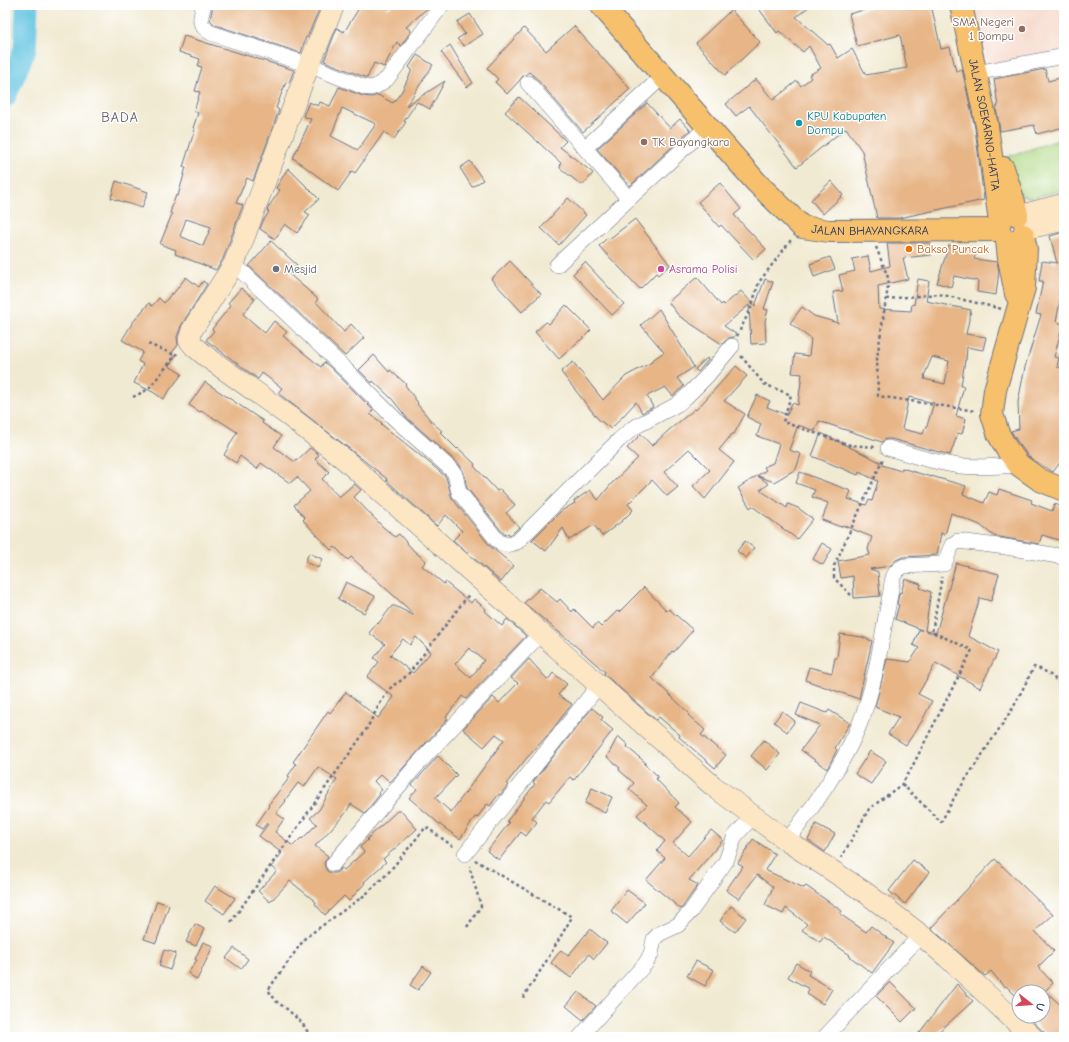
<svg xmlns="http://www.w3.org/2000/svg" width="1069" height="1042" viewBox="0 0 1069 1042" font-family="'Comic Neue',sans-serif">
	<rect width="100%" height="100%" fill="#fff"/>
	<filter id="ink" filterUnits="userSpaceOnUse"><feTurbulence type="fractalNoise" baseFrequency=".025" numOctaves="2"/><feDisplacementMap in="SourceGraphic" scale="8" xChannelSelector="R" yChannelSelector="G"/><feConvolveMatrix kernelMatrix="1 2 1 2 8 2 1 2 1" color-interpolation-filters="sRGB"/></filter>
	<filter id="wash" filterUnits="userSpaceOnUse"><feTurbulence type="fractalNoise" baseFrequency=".012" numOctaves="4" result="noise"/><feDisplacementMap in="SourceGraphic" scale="16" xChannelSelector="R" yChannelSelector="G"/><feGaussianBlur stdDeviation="0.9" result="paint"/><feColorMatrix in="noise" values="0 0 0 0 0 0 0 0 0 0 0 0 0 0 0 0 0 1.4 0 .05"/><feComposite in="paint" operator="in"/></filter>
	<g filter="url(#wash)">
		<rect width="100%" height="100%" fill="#f1ead2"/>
		<!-- built -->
		<path fill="#f5d3c2" d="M976,5H1064V53L988,68Z"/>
		<!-- green -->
		<path fill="#add782" stroke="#648370" d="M1064,138V190L1031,198L1020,195L998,160Z"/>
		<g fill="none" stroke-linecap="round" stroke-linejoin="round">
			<!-- river -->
			<path stroke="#64c5e2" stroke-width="23" d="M5,96L25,49L27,5"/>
		</g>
		<g id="blocks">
			<!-- building -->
			<path fill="#e7b586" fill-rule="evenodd" d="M213,5H321L307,38L306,37L301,53L215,25L210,20Z
				M361,5H383L388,9L393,5H431L406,27L411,31L401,46L397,42L384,67L374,63L367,78L324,61L337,28L344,32Z
				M756,5H811L796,17L828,45L830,44L838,58L852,49L866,75L907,68L900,35L857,46L849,14L882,5H930L931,9H932L941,49L950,47L956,71L962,69L975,128L984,200L899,218H877L862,151L846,128L797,167L749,106L736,116L726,104L756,79L773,100L797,81L801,86L811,78L809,75L821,68L809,46L803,52L779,31L777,33Z
				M731,10L760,42L725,75L696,43Z
				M470,14L483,34L464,46L457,39L465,34L457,22Z
				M574,26L630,89L583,132L535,77L529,72L522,77L519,81L507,94L495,82L498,79L487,68L524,28L546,51Z
				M184,36L294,70L289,83L286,82L276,108L279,110L253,181L247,178L236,203L243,205L223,259L216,270L175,254L176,250L160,244L172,214L170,213L176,195L178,196L186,167H183L195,129L193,128L198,113L194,111L200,92L195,91L202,67L198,66L200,59L179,52ZM186,219L211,227L203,246L180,236Z
				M450,45L473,83L467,87L441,52Z
				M417,55L433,65L406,106L445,81L430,109L417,102L404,121L406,122L394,139L384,132L355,173L352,171L338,191L293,158L311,119L303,116L309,102L318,106L320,102L330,106L339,87L363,96L372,97L378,95L393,103L402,91L412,70L409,67ZM342,108L376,124L358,150L331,136Z
				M1045,69L1048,81L1064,77V127L1037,134L1034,125L1000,131L996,107L998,106L994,79Z
				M519,97L566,141L560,147L593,173L584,184H580L560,168L561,163L505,112Z
				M647,103L670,128L680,119L690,130L630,186L597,149Z
				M470,161L483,180L472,187L460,168Z
				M288,168L319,199L305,212L310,215L297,233L285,224L275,239L260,229L263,221L269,212L267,211L269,206L280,190L276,188Z
				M116,181L148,192L142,208L111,198Z
				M831,181L843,195L823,214L811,200Z
				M720,183L741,209L734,215L766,249L754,260L721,225L719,227L698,202Z
				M568,198L586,215L559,245L541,228Z
				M635,219L670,265L658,275L656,273L640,289L599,246L607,238L609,239Z
				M1064,232V297L1061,296L1056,322L1063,324L1054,357L1059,358L1057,367L1064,368V457L1053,472L1029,457L1017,441L1011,431L1019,429L1018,402L1025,367L1041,315L1036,314L1043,281H1039L1042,261L1057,263L1050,236Z
				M271,241L297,265L289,274L318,299L316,302L344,332L351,324L364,338L345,356L249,266Z
				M887,243H930L931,255L903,258L908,279L878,286L879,309L911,311L912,304L914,305L918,279L929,281L926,301L971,310L966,334L986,337L983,350L967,347L966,360H965L961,386H964L956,416L966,419L962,434L958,433L950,455L891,439H886L882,442L819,421L815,431L798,425L789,450L801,454L796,469L774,482L758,476L769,484L760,490L787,508L788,504L798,508L813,519L797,539L752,506L750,508L738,488L766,470L764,467L773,463L779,444L757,436L761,424L747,417L757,395L770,401L767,407L787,415L792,403L798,405L802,374L792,373L795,354L809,356L811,339L790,323L802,307L814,316L838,323L833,292L843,291L839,275L855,271L852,259L868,256L871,271L890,266ZM932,357L949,361L945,384L924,379L925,377L924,376ZM909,397L934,403L926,429L925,428L923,434L902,429Z
				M949,245L976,254L974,259L997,262L999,271L996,295L977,292L978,281L954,276L951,287L937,283Z
				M830,257L835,269L814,277L810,264Z
				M510,261L541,294L522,312L491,279Z
				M585,262L624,304L612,315L573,274Z
				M186,277L199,287L203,281L207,284L181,326L177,337L178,345L171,354L175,357L169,366L182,374L163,399L153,392L134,383L143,364L138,361L143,352L122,340L133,322L149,303L152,306L159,298L164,303L172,293L173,294Z
				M697,277L721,305L723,303L724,305L741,291L755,306L765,279L773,282L764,309L768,310L765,321L766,343L751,344L749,305L724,326L736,334L734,337L729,338L722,344L679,316L668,302Z
				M241,288L255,299L243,314L265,333L274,321L287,332L283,336L321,367L324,362L330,367L373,410L370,414L382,423L381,424L431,464L446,477L452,498L490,546L514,566L501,582L453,540L462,531L446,515L437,526L386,480L387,479L351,450L278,393L282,388L262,373L258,379L206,340L214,331L212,329L231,305L228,303Z
				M566,305L591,330L581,340H580L559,359L535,332L546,322L549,324Z
				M659,309L694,367L677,378L684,386L673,396L665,387L647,396L653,407L642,413L636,402L611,429L598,419L561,372L573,362L603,400L626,376L652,362L651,361L664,352L641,325Z
				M374,355L389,372L390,370L406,384L405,385L418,403L417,404L433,423L442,431L440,432L457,449L458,448L475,464L474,466L497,491L500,489L515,505L506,513L519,527L512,534L510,535L508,533L506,535L503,533L467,488L464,473L459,464L407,418L392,399L373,381L372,383L359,370Z
				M707,358L708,360L698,372L695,369Z
				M736,366L747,376L724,401L745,414L734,434H732L719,450L734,462L705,499L693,486L710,470L689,449L664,472L678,487L667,496L652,480L628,504L633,510L622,521L602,536L594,525L569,540L563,528L546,551L532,540L561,511L575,503L574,501L590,490L598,500L613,482L638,458L627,448L641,434L652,446L669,430L695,409L696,410Z
				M205,382L263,421L262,423L281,436L274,447L295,462L310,448L317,453L319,455L315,459L329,472L322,479L339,497L354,484L361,490L354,497L383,527L395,537L399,534L414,551L426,561L422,566L444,584L445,582L471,603L474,599L486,609L485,611L502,626L507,619L526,636L466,699L462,696L446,717L448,719L392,780L390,782L381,774L374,781L382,790L378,793L380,794L365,813L351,804L345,814L315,846L328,856L324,863L325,867L327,871L331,873H336L341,868L344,870L364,852L360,847L368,840L367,839L397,811H401L417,829L383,859L386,862L364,882L365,883L349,901L344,896L325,915L315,904L316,902L290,881L270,902L258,891L277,871L271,867L282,853L259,836L268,824L267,823L262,829L256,825L269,806L268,805L290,777L288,776L296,764L293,762L328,711L330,713L346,692L378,718L394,697L367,677L379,662L374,658L385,644L369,633L377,623L378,624L392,606H395L413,615L414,614L351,557L348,560L335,547L331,550L303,520L305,518L294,505L310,491L297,477L290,483L261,463L257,469L240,456L236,463L224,455L237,432L217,419V420L201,411L200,412L189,405ZM416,637L431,652L413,673L390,655L403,639L410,645ZM469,648L484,660L471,678L455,664ZM318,767L337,779L319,810L310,818L317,824L302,839L301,838L293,846L275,832L284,819L276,813L286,801L285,800L298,783L304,787Z
				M821,433L880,462L879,464L901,471L902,468L931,477V476L966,486L963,494L984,503L989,492L997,495L999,489L1032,500L1031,503L1052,511L1054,504L1064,507V539L1060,538L1059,540L1042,535L1039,544L994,536L980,525L951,513L945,535L941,533L937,555L903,557L896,560L890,566L870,569L878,572L880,596L854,598L853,576L841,578L838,561L870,555L868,549L872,537L842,525L841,527L822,520L828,503L812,497L815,490L796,483L800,472L851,491L848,499L866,505L869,500L872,501L878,481L859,472L858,475L812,456Z
				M745,541L754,548L746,558L737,551Z
				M822,543L832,549L823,565L813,559Z
				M309,553L322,559L318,568L305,562Z
				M956,563L999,574L991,601L980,598L968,636L998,652L980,688L936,663L918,694L932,701L922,721L906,745L888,734L899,717L875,707L887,659L910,662L919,648L913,645L919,630H922L895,619L899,605L897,604L899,594L900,592L901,593L905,579L921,584L920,588L931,592L925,631L936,633Z
				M346,582L375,596L364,613L338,599Z
				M644,587L667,611L669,609L693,630L674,652L672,651L652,678L689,713L688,715L705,730L701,735L726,755L715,768L679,737L680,735L659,717L656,720L604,674L605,672L571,642L524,603L540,588L557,602L560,599L572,612L574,609L593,628L597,623L601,627L617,611L619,612Z
				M840,634L862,637L872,641L859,699L805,680L809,667L832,673L835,658H837Z
				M529,659L548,680L553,673L567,684L558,695L572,704L548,735L526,759L506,784L508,785L500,795L499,794L490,806L487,804L477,818L475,817L460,839L443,827L409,798L417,789L412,785L438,756L457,775L435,798L451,812L504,740L496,734L484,747L463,729L493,697L499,703L518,683L511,678Z
				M801,703L827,713L829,710L850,723L835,748L837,750L827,769L801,750L820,725L796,715Z
				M592,708L603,717L601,720L613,730L574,780L570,777L549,802L546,800L532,818L537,822L526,836L521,832L499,860L487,851L509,823L507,821L535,784L533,782Z
				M782,711L795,721L787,732L774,722Z
				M618,736L628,745L627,747L646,763L644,764L658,776L656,779L679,803L675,807L692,822L673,843L688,856L711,830L723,840L689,880L698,885L681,909L646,880L665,858L657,851L665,841L637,815L647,805L629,789L634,783L619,770L620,768L607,757Z
				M764,740L780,754L767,770L751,756Z
				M870,751L886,761L871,784L855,774Z
				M592,788L612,797L605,813L585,803Z
				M816,824L835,834L825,852L808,840Z
				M753,839L775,854L765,870L804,888L806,886L842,911L840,914L866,932L871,926L894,943L872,973L849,956L850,955L824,937L820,942L802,930L807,924L786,908L783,914L765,905L773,887L757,875L739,899L726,890L743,866L738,863Z
				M995,859L1053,915L1035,931L1054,951L1038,967L1053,983L1045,991L1064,1008V1037H1049L1027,1016H1043V992H1019V999L1006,986L1004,987L991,971L985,976L931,928Z
				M913,860L929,872L905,904L889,891Z
				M215,886L235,898L224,914L205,901Z
				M627,890L645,903L627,924L611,911Z
				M157,901L169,905L156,943L144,939Z
				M731,906L746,918L735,932L720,921Z
				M195,924L204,929L196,946L186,942Z
				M590,929L607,943L594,959L589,954L571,978L551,963L561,950L568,956Z
				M203,942L213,946L197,980L188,973L197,960L195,959Z
				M234,948L248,959L241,969L226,958Z
				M164,950L176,953L170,970L159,966Z
				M696,961L714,970L705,986L687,976Z
				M796,963L810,971L808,975L832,989L823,1004L807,994L809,989L788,977Z
				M423,966L431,972L418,990L410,985Z
				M890,982L916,1008L902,1022L876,996Z
				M957,984L973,1001L933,1037H916Z
				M578,992L596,1006L583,1020L566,1006Z"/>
		</g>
	</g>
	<g filter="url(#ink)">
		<use href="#blocks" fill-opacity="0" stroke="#667087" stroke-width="1"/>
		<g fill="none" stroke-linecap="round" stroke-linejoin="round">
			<!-- minor casing -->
			<g stroke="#667087" stroke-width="16">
				<path id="minor" d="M204,5C200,18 197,25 211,33L309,65L364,87L370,88L375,87L387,79L442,5
					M976,73L1064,56
					M528,83L629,199
					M585,148L663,76
					M234,264L346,370L395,419L453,471C458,478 456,485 459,492L497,540C504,545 508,546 517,542L619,440L633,428L678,404L686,397L706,377L732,346
					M557,265L708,126
					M888,448C911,455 935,463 960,466C979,468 999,466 1019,465
					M787,841C815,804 843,766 860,723C877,681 882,634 891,590C892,579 893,571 904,566L944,564L952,545L958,541L1006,547L1064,557
					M465,854L599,685
					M333,864L416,766L540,634
					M580,1037L646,963L651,954L654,939L659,934L678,925L691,911L726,861L735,836L753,816
					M825,1037L921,935"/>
			</g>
			<!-- secondary casing -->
			<g stroke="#667087" stroke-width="22">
				<path id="secondary" d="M334,5L309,65L234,264L192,330L189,340L194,346L207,357L293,419L344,459L713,786L787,841L866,893L921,935L947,957L1032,1037
					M1019,216L1064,204
					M1025,229L1064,220"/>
			</g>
			<!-- trunk casing -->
			<g stroke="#667087" stroke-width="24">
				<g id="trunk">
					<path id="s1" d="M601,5L756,182L802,227L829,231L999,230"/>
					<path id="s2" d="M961,5L987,126L1000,222"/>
					<path d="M1003,168L1014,202L1017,215"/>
					<path d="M1023,235L1026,249L1024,288L995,390L992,414L998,433L1006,448L1019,465L1040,480L1064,490"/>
					<path d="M1007,240L1009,259L1016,294"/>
				</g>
			</g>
			<!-- path -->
			<path stroke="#667087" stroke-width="2.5" stroke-dasharray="3 3" stroke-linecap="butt" d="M876,247L889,280L877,358L878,396L976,411
				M886,299L939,294L1002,309
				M737,336L751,308L759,282L791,240
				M148,344L175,355
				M741,356L764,384L791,395L783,422L850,445L876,447
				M133,397L145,391L150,387L179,351
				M851,595L834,578V566L883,459
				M902,784L941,822L958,791L1013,708L1034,667C1047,670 1056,679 1064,689
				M841,858L869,809L902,784L912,767L972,650L932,632L942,577
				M475,860L572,917L544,965L522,999
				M231,922L366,730L379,705L392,686L402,680L410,672L470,593
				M467,927L481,906L469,866
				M311,1037L302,1023L288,1010L277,1002L268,990L305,938L365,895L388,873L426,827L454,847"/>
			<!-- minor -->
			<use href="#minor" stroke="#fff" stroke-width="15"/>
			<!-- secondary -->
			<use href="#secondary" stroke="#fce6c4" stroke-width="21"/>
			<!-- trunk -->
			<use href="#trunk" stroke="#f7c06c" stroke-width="22"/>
		</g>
	</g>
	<!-- markers -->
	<g fill="#8d6e63" stroke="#fff" stroke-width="1.5">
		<circle cx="1022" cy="29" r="4"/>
		<circle cx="644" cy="142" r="4"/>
	</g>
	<circle fill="#0f9aa8" stroke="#fff" stroke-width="1.5" cx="799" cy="123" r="4"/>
	<circle fill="#e8710a" stroke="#fff" stroke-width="1.5" cx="909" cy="249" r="4"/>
	<circle fill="#6b7280" stroke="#fff" stroke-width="1.5" cx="276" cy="269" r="4"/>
	<circle fill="#d1479c" stroke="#fff" stroke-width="1.5" cx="661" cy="269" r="4"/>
	<g text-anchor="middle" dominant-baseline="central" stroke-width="3" stroke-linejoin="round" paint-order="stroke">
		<!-- education labels -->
		<g font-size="12" fill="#785e54" stroke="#fff" text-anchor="end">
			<text x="1014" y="22">SMA Negeri<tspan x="1014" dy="14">1 Dompu</tspan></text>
			<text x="652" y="142" text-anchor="start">TK Bayangkara</text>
		</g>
		<!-- culture labels -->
		<g font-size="12" fill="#0d838f" stroke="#fff" text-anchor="start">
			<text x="807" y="116">KPU Kabupaten<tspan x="807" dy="14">Dompu</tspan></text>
		</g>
		<!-- street labels -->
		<g font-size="12" fill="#1b2f5e" stroke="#fff">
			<text stroke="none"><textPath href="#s2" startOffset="122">JALAN SOEKARNO-HATTA</textPath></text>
			<text stroke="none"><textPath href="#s1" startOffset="368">JALAN BHAYANGKARA</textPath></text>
		</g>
		<!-- food labels -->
		<g font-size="12" fill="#c56008" stroke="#fff" text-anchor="start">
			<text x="917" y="249">Bakso Puncak</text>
		</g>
		<!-- worship labels -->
		<g font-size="12" fill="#5b616d" stroke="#fff" text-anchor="start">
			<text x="284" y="269">Mesjid</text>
		</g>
		<!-- hotel labels -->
		<g font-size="12" fill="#b23c85" stroke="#fff" text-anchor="start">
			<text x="669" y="269">Asrama Polisi</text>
		</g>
		<!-- quarter labels -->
		<g font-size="14" letter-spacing="1" fill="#625e6c" stroke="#fff">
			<text x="120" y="117">BADA</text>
		</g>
	</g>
	<!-- margin -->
	<rect width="1069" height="1042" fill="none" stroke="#fff" stroke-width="20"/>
	<!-- north arrow -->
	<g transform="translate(1031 1004) rotate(107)"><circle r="19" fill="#ffffff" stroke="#a4acbf"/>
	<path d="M0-3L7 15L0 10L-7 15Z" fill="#d1495b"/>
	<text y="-6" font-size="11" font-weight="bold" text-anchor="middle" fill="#1b2f5e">U</text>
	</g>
</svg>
